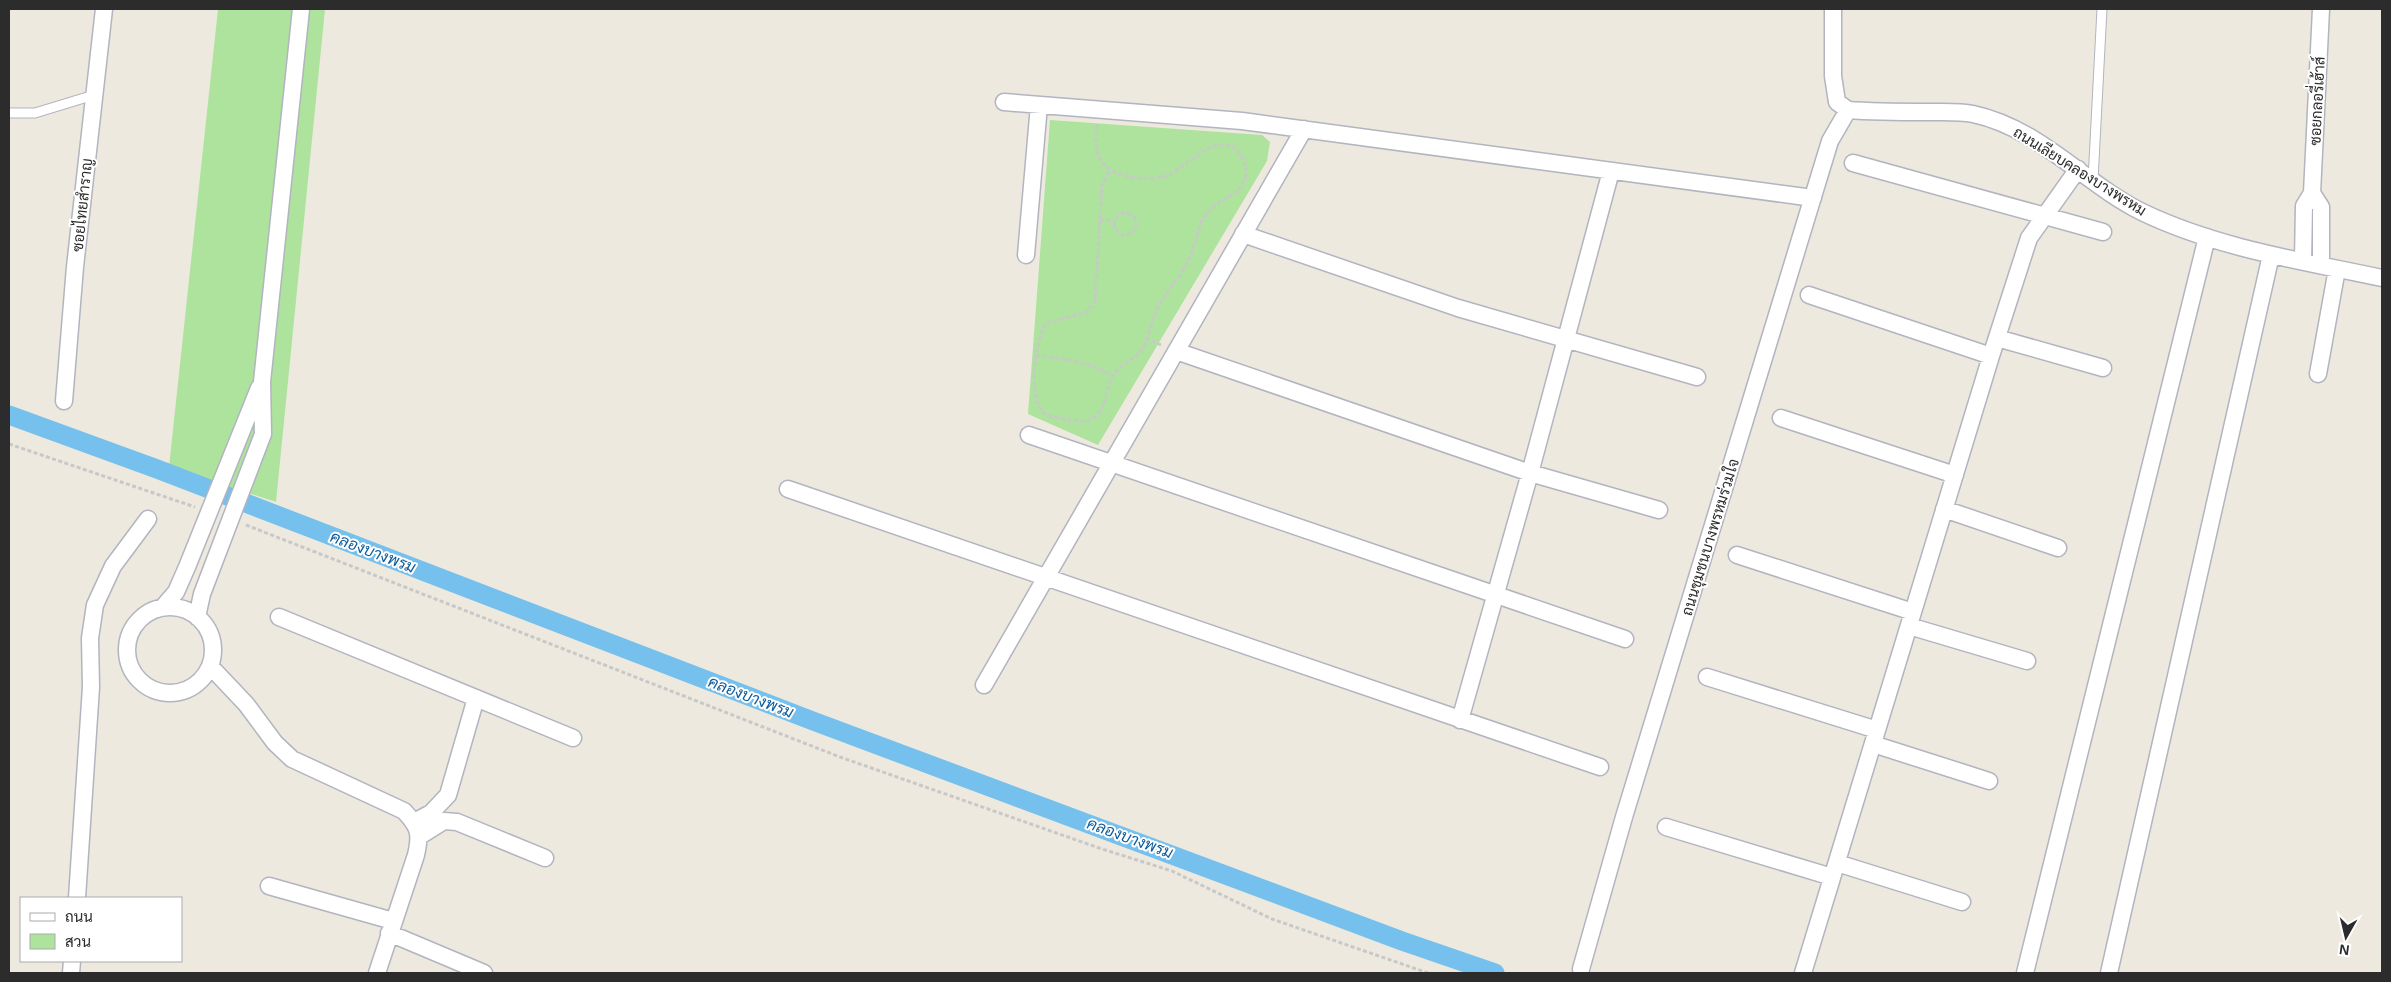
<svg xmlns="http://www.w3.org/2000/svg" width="2391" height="982" viewBox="0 0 2391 982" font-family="Arial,Sarabun,sans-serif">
	<rect width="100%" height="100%" fill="#ede9df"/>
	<!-- green -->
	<path fill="#ade39d" d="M218,9H325L276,502L169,467Z
		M1050,120L1262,135L1270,142L1267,161L1098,445L1028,414Z"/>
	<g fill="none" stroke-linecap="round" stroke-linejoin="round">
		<!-- canal -->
		<path stroke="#75c0ed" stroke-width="19" d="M9,415L157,469L813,721L1402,941L1495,973"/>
		<!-- service casing -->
		<g stroke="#b2b4bf" stroke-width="11">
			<path id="service" d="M9,113H35L94,95
				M2093,180L2102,9"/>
		</g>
		<!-- minor casing -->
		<g stroke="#b2b4bf" stroke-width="19">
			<path id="minor" d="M1833,9V76L1837,102L1848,110C1875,112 1901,112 1928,112C1942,112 1959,111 1973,114C2039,128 2084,183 2142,212C2217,248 2302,261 2382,278
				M1004,102L1242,121L1813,198
				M1853,163L2103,232
				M2312,193L2321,207V265
				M1243,234L1458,308L1697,377
				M1026,255L1039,105
				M2303,261L2304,206L2312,193L2321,9
				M1809,295L1991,356
				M1997,338L2103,368
				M1176,351L1530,473L1659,510
				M2318,374L2337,269
				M64,401L75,267L104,9
				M1781,418L1955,475
				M1029,435L1625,639
				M788,489L1600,767
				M1944,509L2058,548
				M1737,555L1913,612
				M163,607L176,592L187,567L259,388
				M127 650a43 43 0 1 1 86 0a43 43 0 1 1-86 0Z
				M197,617L202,594L263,434L262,382L301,9
				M279,617L573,738
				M1909,626L2027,661
				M210,666L246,704L275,743L292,759L404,811C419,827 421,833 416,855L377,973
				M1707,677L1877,730
				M984,685L1304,129
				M1460,720L1530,473L1611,171
				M1873,744L1989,781
				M414,822L431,813L448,795L476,698
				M1666,827L1832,877
				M420,836L444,821L457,822L545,858
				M1837,863L1962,902
				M269,886L393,921
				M77,898L91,687L90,638L95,605L113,566L148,519
				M389,933L484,973
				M1581,969L1624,817L1830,141L1848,110
				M71,973L72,961
				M1803,973L1991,356L2029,238L2078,169
				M2025,973L2207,237
				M2109,973L2271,255"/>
		</g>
		<!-- path -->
		<path stroke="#c8c8c8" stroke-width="3" stroke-dasharray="4 2.5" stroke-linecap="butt" d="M1097,125C1096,134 1095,146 1098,155C1106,178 1149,183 1168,175C1186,168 1221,126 1240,154C1244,161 1247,166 1246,175C1242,198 1214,198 1203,219C1196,234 1194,251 1186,265C1178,281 1164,293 1157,309C1152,319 1148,340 1143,348C1136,359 1120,364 1113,376C1105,391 1107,406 1095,417C1088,423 1077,421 1069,420C1062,419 1050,417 1044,413C1027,398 1035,340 1046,323L1087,312L1095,301L1102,185L1110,170
			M1114 224a11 11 0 1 1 22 0a11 11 0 1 1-22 0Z
			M1100,220L1115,221
			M1146,338L1161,345
			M1036,356C1064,358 1089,362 1113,376
			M9,444L195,507
			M246,525L840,757L1102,849L1172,871L1272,919L1428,973"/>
		<!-- service -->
		<use href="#service" stroke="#fff" stroke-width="9"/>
		<!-- minor -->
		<use href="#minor" stroke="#fff" stroke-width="16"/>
	</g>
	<g text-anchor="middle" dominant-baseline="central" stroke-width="4" stroke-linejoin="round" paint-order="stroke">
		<!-- street labels -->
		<g font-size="15" fill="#2c2c2c" stroke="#fff">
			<text transform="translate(2317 101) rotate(-87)">ซอยกลอรี่เฮ้าส์</text>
			<text transform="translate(2080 171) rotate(32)">ถนนเลียบคลองบางพรหม</text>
			<text transform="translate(82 205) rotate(-84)">ซอยไทยสำราญ</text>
			<text transform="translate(1710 537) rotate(-73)">ถนนชุมชนบางพรหมร่วมใจ</text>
		</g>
		<!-- water labels -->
		<g font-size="16" font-style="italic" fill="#105d9c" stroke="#fff">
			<text transform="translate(373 552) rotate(21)">คลองบางพรม</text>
			<text transform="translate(751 697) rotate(21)">คลองบางพรม</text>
			<text transform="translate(1130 838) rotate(20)">คลองบางพรม</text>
		</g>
	</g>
	<!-- border -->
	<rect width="2391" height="982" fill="none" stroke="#2c2c2c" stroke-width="20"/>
	<!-- legend -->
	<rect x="20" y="897" width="162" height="65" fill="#ffffff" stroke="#ababab"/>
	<rect x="30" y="913" width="25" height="8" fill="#ffffff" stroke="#ababab"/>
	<text x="65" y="922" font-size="15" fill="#2c2c2c">ถนน</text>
	<rect x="30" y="934" width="25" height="15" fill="#ade39d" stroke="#ababab"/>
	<text x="65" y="947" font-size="15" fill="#2c2c2c">สวน</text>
	<!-- north arrow -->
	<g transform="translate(2346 937) rotate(188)" stroke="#ffffff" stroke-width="4" paint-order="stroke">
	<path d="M0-4L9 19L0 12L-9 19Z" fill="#2c2c2c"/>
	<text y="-8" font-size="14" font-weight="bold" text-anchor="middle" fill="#2c2c2c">N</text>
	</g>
</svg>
